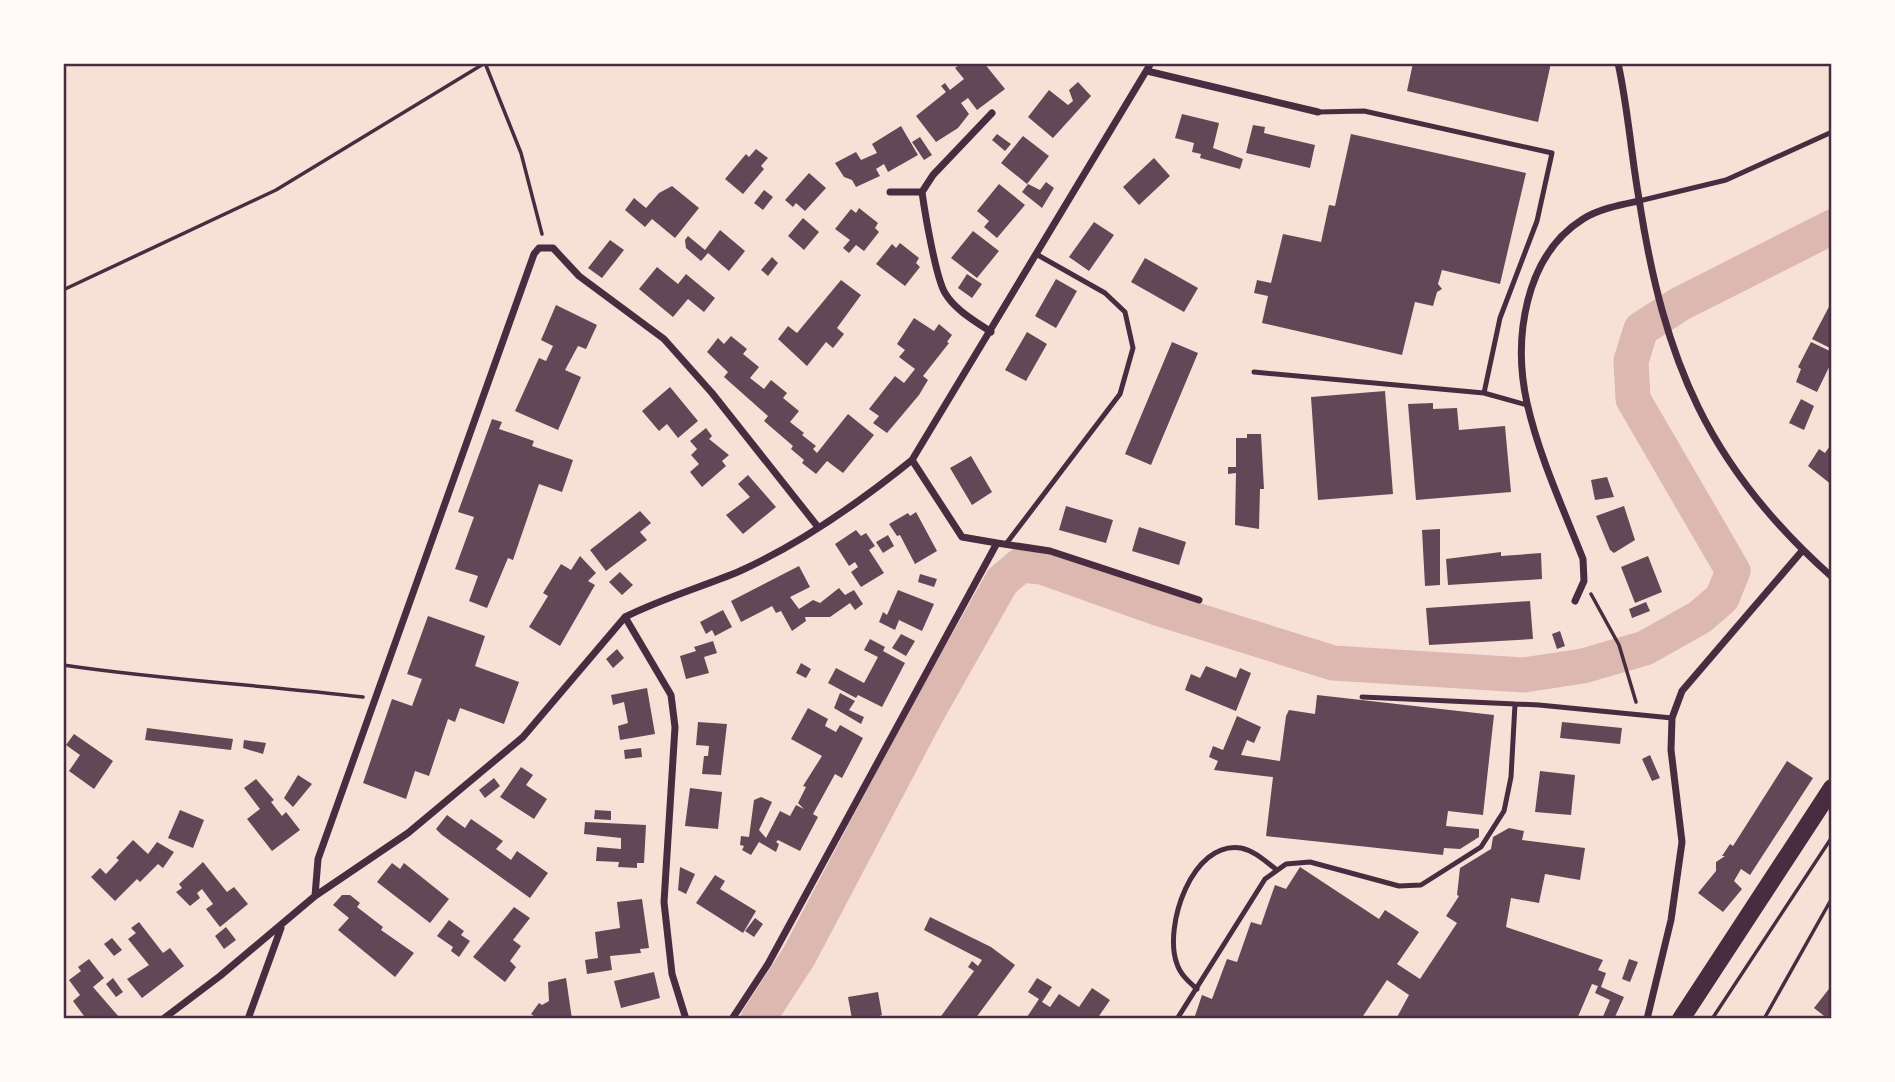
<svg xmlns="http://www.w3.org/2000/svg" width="1895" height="1082" viewBox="0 0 1895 1082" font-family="Figtree,sans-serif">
	<rect width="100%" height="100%" fill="#f7e1d7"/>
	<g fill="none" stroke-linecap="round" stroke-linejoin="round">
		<!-- river -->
		<path stroke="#dcb8b0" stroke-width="35" d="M758,1019L799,956L925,717L1002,581L1021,565L1042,567L1157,608L1333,663L1524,675L1583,666L1645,648L1700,617L1722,598L1733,571L1633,399L1631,361L1641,329L1680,304L1832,227"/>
	</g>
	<!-- building -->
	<path fill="#644757" d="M962,63H984L1005,89L977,110L968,98L961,103L969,114L958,128L936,142L916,116L946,92L941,86L945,83L950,90L964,79L955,68Z
		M1413,63H1551L1538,122L1407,91Z
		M1078,82L1091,96L1053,138L1028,117L1049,90L1068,105L1073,101L1069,90Z
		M1182,114L1219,123L1213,148L1243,159L1240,169L1200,158L1201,154L1192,152L1194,143L1175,138Z
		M1253,125L1265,127L1264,133L1315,145L1310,168L1246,153Z
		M901,126L918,155L888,172L884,164L876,169L880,176L856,187L852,180L844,177L835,163L856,152L861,160L877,153L872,144Z
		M997,134L1011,144L1005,151L992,140Z
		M1351,134L1526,173L1500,284L1442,270L1438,284L1442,289L1437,292L1433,306L1415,302L1402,355L1262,323L1268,296L1254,293L1257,280L1271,283L1283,234L1321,242L1329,205L1335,206Z
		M1023,136L1049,156L1027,184L1001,163Z
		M920,137L932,155L924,160L912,142Z
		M756,149L768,158L761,166L764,169L743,194L725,179L746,154L749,157Z
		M1154,158L1170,176L1139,205L1123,187Z
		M809,173L826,188L805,211L796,203L793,207L785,200Z
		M1046,182L1054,188L1042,208L1022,192L1028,184L1040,190Z
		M999,184L1025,205L997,238L984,227L989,221L977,211Z
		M672,186L699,208L675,238L652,219L645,227L625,210L634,198L646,208L659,193Z
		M764,190L773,197L763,210L754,203Z
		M859,208L878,223L875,228L879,232L864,251L856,245L849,253L843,248L850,240L835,229L851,209L856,213Z
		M803,218L819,232L804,250L788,236Z
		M1094,222L1114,235L1089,271L1069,257Z
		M720,230L745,251L729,271L708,253L701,261L686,248L685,240L688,236L705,250Z
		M973,231L999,251L977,278L951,258Z
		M610,240L624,250L602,278L588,268Z
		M900,243L919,258L916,263L920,267L905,286L876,264L892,244L896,248Z
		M772,257L778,263L768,276L761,270Z
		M1145,258L1198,288L1184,312L1131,282Z
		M657,267L678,284L686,274L715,298L704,312L688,299L673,317L639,289Z
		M967,274L982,284L972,298L958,288Z
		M1056,279L1077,291L1056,328L1035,316Z
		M841,280L861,295L837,328L844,334L833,348L826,342L807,366L778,339L788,326L797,333Z
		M1832,301V349L1812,339Z
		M556,305L597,325L586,349L578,346L565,370L581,377L558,430L515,411L539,358L546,361L553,346L541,340Z
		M914,318L934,331L939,324L952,335L947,342L949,343L923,376L928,380L919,395L887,433L873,423L879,416L869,409L895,376L904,383L915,369L899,357L905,350L897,344Z
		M1027,332L1047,344L1026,381L1005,370Z
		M731,336L747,349L743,354L759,367L750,378L764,389L771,380L787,393L783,398L799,411L790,422L804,433L802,435L816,446L813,449L817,453L848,414L874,435L843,473L827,461L816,474L802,463L804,460L791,449L793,446L764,421L768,416L724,377L728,372L707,352L718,338L724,344Z
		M1172,342L1198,353L1151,465L1125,454Z
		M1811,342L1832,352V361L1817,392L1796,382L1801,369L1798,367Z
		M670,387L698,421L678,438L667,424L659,431L642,411Z
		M1385,391L1393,494L1318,500L1311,397Z
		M1801,399L1814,406L1804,430L1789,423Z
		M1433,403V409L1457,408L1459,430L1505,426L1511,492L1416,500L1408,404Z
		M492,419L502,422L499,429L534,441L532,446L573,460L562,492L539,484L513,560L508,558L487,608L469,601L478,576L455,569L474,517L458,512Z
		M706,428L712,436L709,439L729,455L722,461L726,466L702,487L690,472L699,464L691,455L697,449L690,441Z
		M1247,434H1261L1264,489H1260L1259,529L1235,525L1236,473L1228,474V467H1236V438H1247Z
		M1832,443V485L1808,466L1819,449L1825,453Z
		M971,456L992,492L972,505L950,468Z
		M748,475L776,507L743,534L726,515L750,497L738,484Z
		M1607,477L1614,497L1595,500L1591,480Z
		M1066,506L1113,520L1106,543L1059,530Z
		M1624,506L1635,540L1614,553L1610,550L1596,516Z
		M640,511L651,523L640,532L647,540L606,571L590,550Z
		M916,512L937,551L915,564L900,535L897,536L889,524L908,513L910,516Z
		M1139,527L1186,542L1179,565L1132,551Z
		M1440,529V585L1425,586L1422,530Z
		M856,530L861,536L866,533L875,546L869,550L884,573L861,587L851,572L858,567L855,562L849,566L835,544Z
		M888,535L894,546L883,553L876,542Z
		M1501,552V556L1541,553L1542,579L1448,585L1446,559Z
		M580,556L596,573L588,581L595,585L560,646L529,627L548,596L543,593L561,564L571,570Z
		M1648,556L1662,592L1635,603L1621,567Z
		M799,566L810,587L790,597L799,609L813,600L820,603L839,588L845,595L854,590L863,604L855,610L850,603L830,617H805L806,621L792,631L781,611L776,613L772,606L741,622L731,601Z
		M620,572L633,585L622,595L609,582Z
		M920,574L937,579L934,587L918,582Z
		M898,590L934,604L922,631L899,620L895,630L879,622L883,612L887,615Z
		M1530,601L1533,639L1429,645L1426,608Z
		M1646,602L1650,611L1632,618L1629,609Z
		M723,610L732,627L715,636L712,630L706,634L700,622Z
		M428,616L485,636L475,666L519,682L504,724L460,708L455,722L448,719L429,776L415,771L406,799L363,783L392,699L412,706L422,679L407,674Z
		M1560,631L1565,646L1557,649L1552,634Z
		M901,634L915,641L906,656L892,648Z
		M870,639L885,647L883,651L905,663L882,707L858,695L856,698L828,683L836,668L864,683L878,657L864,650Z
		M713,641L717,653L704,657L709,673L686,679L680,656L696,651L694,647Z
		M617,649L624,658L613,668L606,659Z
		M801,663L811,669L806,678L796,673Z
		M1206,666L1236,678L1240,668L1251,673L1236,711L1185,690L1191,674L1200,678Z
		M647,688L655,734L620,740L618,726L628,723L624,702L613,705L611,695Z
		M840,693L855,701L849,710L864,717L861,724L834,708Z
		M1317,695L1494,715L1483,815L1448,811L1446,826L1479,829V837L1460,849L1444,848L1443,855L1266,836L1273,777L1214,770L1218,761L1209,757L1213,746L1223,750L1237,716L1261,727L1254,743L1247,740L1241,755L1280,761L1286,716L1289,710L1315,714Z
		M808,708L828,719L825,726L836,732L840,725L863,738L842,778L835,774L813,814L818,817L800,851L778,840L776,842L779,844L776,852L759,842L751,855L742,850L744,846L740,845L741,836L749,837L754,800L761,797L772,802L759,830L766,838L780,811L790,816L796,805L804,809L798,803L806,787L803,786L822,756L791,739Z
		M698,722L727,724L721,775L702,774L704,756H708L709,746L696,745Z
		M1562,722L1622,728L1620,744L1560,738Z
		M147,728L233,739L231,750L145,740Z
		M74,734L113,761L94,789L69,771L80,755L66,745Z
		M244,740L266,743L263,754L243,748Z
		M641,748L642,757L625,759L624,750Z
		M1650,755L1660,778L1652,781L1642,759Z
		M1787,761L1813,778L1750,875L1741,869L1734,881L1742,889L1723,912L1698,893L1716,871V862L1725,856H1722L1730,844L1733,846Z
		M521,767L533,775L526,785L547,799L534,819L500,797Z
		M1540,771L1575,775L1571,815L1535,812Z
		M298,775L312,784L293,807L284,798Z
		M494,778L500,786L485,798L479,790Z
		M256,779L274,800L271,802L282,816L286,812L300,830L272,851L247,819L260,809L244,788Z
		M690,788L722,792L718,829L685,826Z
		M180,810L204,820L193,848L168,838Z
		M595,810L611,811V820L594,819Z
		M447,815L465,828L471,819L503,841L496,849L511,860L517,851L548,873L530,898L442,835L436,829Z
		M585,822L646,825L644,863H637V868L618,867L619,862L596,861L597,847L621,849V838L584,834Z
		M1509,828L1524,831L1522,840L1585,848L1580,880L1545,874L1539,903L1511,898L1506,927L1603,960L1598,970L1606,973L1601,987L1624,997L1614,1019H1602L1610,1000L1595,993L1598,986L1592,984L1577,1019H1396L1409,995L1387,980L1361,1019H1194L1202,995L1212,999L1227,959L1237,962L1251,922L1261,925L1275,885L1286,889L1300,867L1379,919L1385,910L1419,932L1397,964L1420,979L1457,923L1446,916L1459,896L1457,895L1460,868L1491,849L1493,837Z
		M133,840L148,854L157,842L174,852L163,868L158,864L140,882L137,879L115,901L91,877L100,868L106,874L119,860L116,858Z
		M203,862L227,892L234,887L248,904L220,927L206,909L213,904L202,889L197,893L200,898L190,906L176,892L182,888L179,884Z
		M392,863L400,869L404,863L449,899L430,923L377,882Z
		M680,867L695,874L686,894L678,890Z
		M715,875L725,881L720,889L756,911L743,933L696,903Z
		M342,895H350L360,903L357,907L383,927L381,930L414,953L395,977L338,930L349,918L333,905Z
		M642,899L649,948L640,949L641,953L610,956L612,970L587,974L585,960L598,958L595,932L620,928L617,902Z
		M514,907L530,918L513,940L521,946L510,961L516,967L505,982L473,957Z
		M930,917L991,947L1015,965L975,1019H939L974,971L968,967L972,961L978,966L982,960L924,930Z
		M755,918L763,924L754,937L745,931Z
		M449,920L464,931L461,935L470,941L459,957L451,951L453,947L437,936Z
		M139,922L163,953L170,948L184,966L142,998L127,979L149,965L128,939L136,933L131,928Z
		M226,927L236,940L224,949L215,936Z
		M112,938L122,950L114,956L104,944Z
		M89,959L104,978L93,987L119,1017L116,1019H80L84,1016L73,1001L80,995L69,980L81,971L78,967Z
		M1629,959L1638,962L1630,982L1622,979Z
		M654,972L660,998L621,1008L614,981Z
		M113,978L123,992L116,997L106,984Z
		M566,978L572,1019H538L531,1014L539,1003L542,1005L549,1001L548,982Z
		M1037,978L1052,987L1042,1002L1050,1007L1059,994L1079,1007L1092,988L1110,1000L1097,1019H1031L1027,1017L1039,999L1028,992Z
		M1832,985V1019H1828L1814,1008Z
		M878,992L882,1015L871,1019H852L848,997Z"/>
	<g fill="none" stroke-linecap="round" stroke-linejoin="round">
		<!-- path -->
		<path stroke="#4a2c40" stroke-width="3.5" d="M485,63L521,153L542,234
			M63,290L276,190L485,63
			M1591,594L1619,645L1636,702
			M63,665C163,680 263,685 363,697
			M1712,1019L1832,837
			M1764,1019L1832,898"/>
		<!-- service -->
		<path stroke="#4a2c40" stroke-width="5" d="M1318,112L1364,111L1552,153L1537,221L1500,318L1484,393
			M1639,201L1726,180L1832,132
			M1254,372L1484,393L1527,405
			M1006,544L1120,394L1133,348L1125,312L1105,293L1036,254
			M1362,697L1539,705L1672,718
			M1197,989C1189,982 1180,974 1177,964C1163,927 1192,840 1241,848C1255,851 1266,862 1277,870
			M1177,1019L1265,879L1286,864L1310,862L1399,886L1421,885L1481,847L1504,811L1511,777L1515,704"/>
		<!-- minor -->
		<path stroke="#4a2c40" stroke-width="7" d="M1618,63C1628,108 1631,154 1639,199C1664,361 1708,467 1832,577
			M1147,71L1318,112
			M890,192H922
			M991,332C975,321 955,310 945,293C936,278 925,214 922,192L933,175L992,113
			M912,460L962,537L997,543
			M1575,601L1584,581L1583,559C1563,508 1539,456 1527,403C1513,340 1524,256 1583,219C1599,209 1620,205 1639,201
			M315,896L318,859L534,254L539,248H553L579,276L664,339L712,393L818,527
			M163,1019L220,976L315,896L408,833L523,737L625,617
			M248,1019L281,928
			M686,1019L672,974L664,902L675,727L671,695L625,617C663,598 702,587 740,571C802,543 860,502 912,460L1151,63
			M732,1019L768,964L997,543L1050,551L1199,600
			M1647,1019L1671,920L1682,842L1671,750L1672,718L1682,691L1802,551"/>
		<!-- primary -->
		<path stroke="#4a2c40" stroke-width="18" d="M1681,1019L1832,788"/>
	</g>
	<!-- border -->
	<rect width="1895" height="1082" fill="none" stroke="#fffaf5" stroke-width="130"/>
	<rect x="65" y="65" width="1765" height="952" fill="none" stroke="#4a2c40" stroke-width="2.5"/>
</svg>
